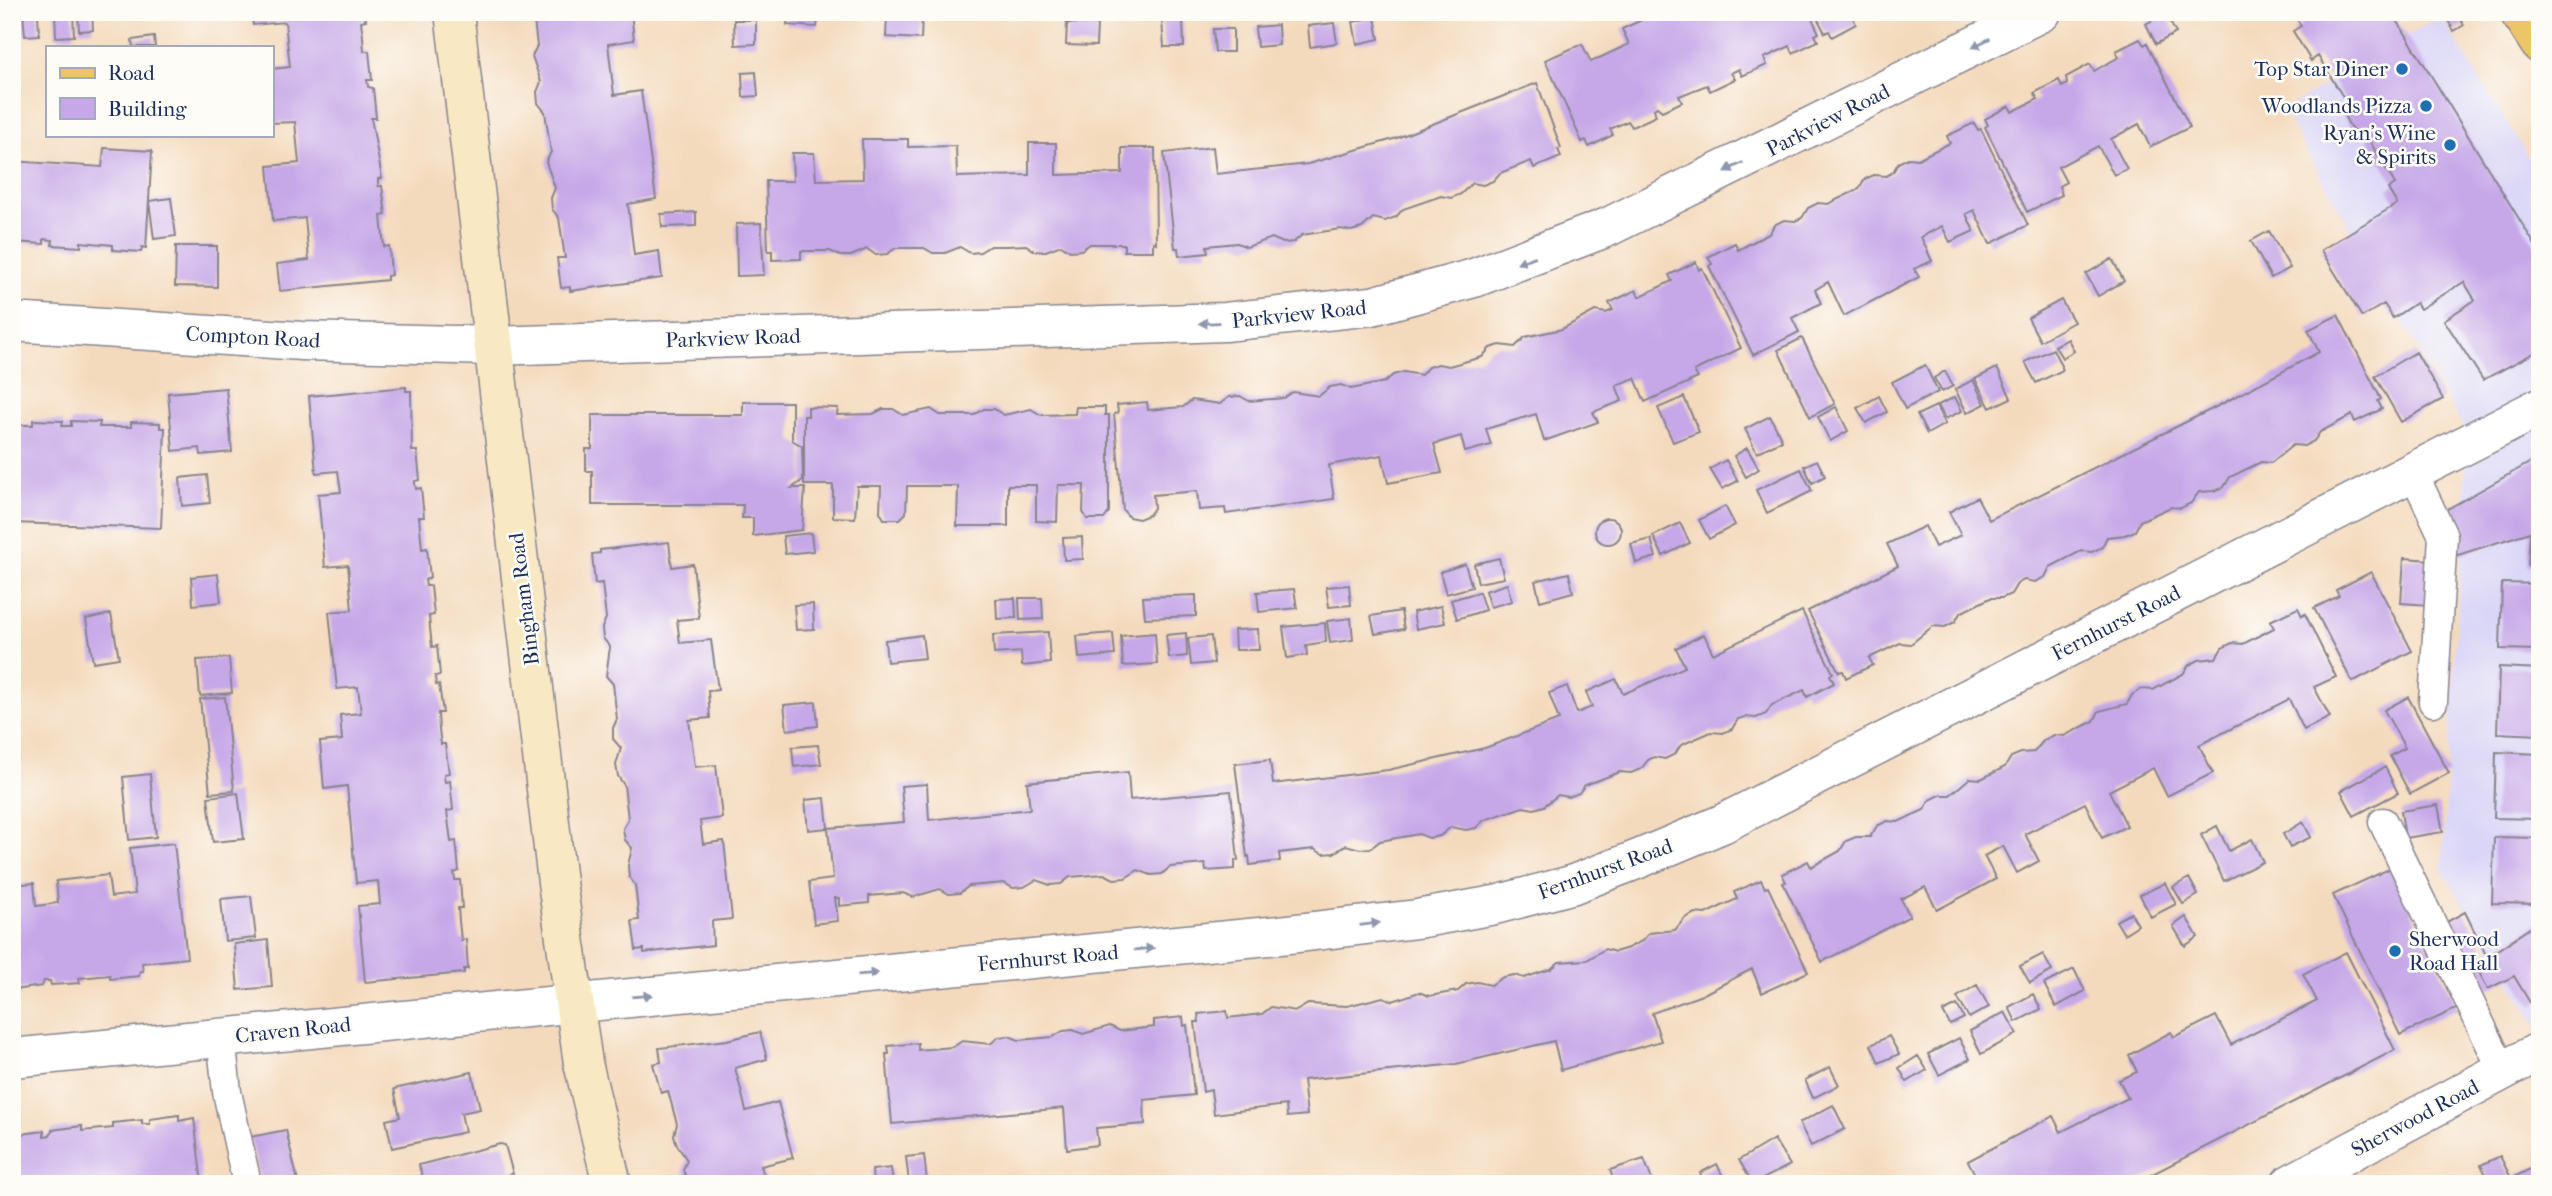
<svg xmlns="http://www.w3.org/2000/svg" width="2552" height="1196" viewBox="0 0 2552 1196" font-family="'IM FELL French Canon',serif">
	<rect width="100%" height="100%" fill="#fdfcf7"/>
	<filter id="ink" filterUnits="userSpaceOnUse"><feTurbulence type="fractalNoise" baseFrequency=".0143" numOctaves="2"/><feDisplacementMap in="SourceGraphic" scale="14" xChannelSelector="R" yChannelSelector="G"/><feConvolveMatrix kernelMatrix="1 2 1 2 8 2 1 2 1" color-interpolation-filters="sRGB"/></filter>
	<filter id="wash" filterUnits="userSpaceOnUse"><feTurbulence type="fractalNoise" baseFrequency=".00686" numOctaves="4" result="noise"/><feDisplacementMap in="SourceGraphic" scale="28" xChannelSelector="R" yChannelSelector="G"/><feGaussianBlur stdDeviation="1.57" result="paint"/><feColorMatrix in="noise" values="0 0 0 0 0 0 0 0 0 0 0 0 0 0 0 0 0 1.4 0 .05"/><feComposite in="paint" operator="in"/></filter>
	<g filter="url(#wash)">
		<rect width="100%" height="100%" fill="#f4dabd"/>
		<!-- built -->
		<path fill="#dad6f7" d="M2441,16L2540,176V1031L2442,869L2468,436L2283,110Z"/>
		<g id="blocks">
			<!-- building -->
			<path fill="#c6a7e8" d="M38,12L39,35L25,36L23,13Z
				M78,12H92L93,30L79,31Z
				M251,12H365L366,20L361,21L363,37L364,51H369L372,80H367L368,87L373,88L376,118H371L382,178L378,179V186H382L386,215L381,216L384,247L389,246L391,275L387,276V280L280,291L277,264L309,260L305,218L273,221L268,166L299,163L295,122L271,123V69L290,67L285,22L253,25Z
				M533,12H631L634,40L608,44L614,95L641,91L656,199L628,204L631,230L634,255L659,251L662,278L570,291V287L561,288L557,258H565L559,218L552,209L551,198L555,188L546,162L551,152L545,112L538,103L537,92L541,82L532,56L537,46Z
				M788,12H819L817,27L787,25Z
				M1659,12H1691L1692,16L1700,12H1809L1819,33L1815,35L1818,41L1793,53L1790,46L1764,58L1767,65L1742,76L1739,69L1731,73L1735,79L1710,91L1707,85L1679,96L1682,102L1662,111L1657,107L1654,109L1656,116L1632,127L1628,121L1610,129L1613,135L1589,147L1586,140L1582,142L1545,60L1582,44L1591,62L1629,44L1622,29Z
				M1814,12H1864L1853,18L1856,24L1832,37L1829,31L1825,33Z
				M2293,12H2392L2540,253V350L2483,380L2444,320L2475,300L2464,282L2420,309L2416,303L2393,318L2384,304L2362,317L2321,250L2397,204L2388,189L2395,184L2366,135L2359,139L2349,125L2341,110L2348,105L2318,56L2311,61L2293,31L2301,26Z
				M2443,12H2456L2464,25L2454,31Z
				M55,13H73L74,36L56,37Z
				M2165,13L2176,33L2156,44L2146,24Z
				M887,16L922,17L921,39L886,37Z
				M1375,17L1379,39L1357,44L1353,22Z
				M734,20H756V44L735,45Z
				M1183,20L1184,47H1164L1162,21Z
				M1067,23L1097,24L1096,46L1066,45Z
				M1334,23L1337,43L1310,47L1308,26Z
				M1278,25L1279,45L1257,47L1255,27Z
				M1213,29H1233V52H1215Z
				M154,37L155,47H133L132,40Z
				M2140,39L2144,45L2147,43L2190,127L2150,147L2139,124L2111,139L2127,169L2114,175L2098,146L2058,167L2066,182L2059,186L2062,195L2027,212L1985,127L1988,125L1985,119L2009,106L2012,112L2038,99L2034,93L2059,80L2062,87L2067,84L2066,77L2090,64L2094,71L2119,57L2116,51Z
				M756,72L758,96L743,97L742,73Z
				M1537,83L1561,148L1558,149L1561,157L1534,168L1531,161L1500,173L1493,181L1483,185L1472,183L1461,194L1451,198L1441,196L1403,209L1396,217L1385,221L1373,218L1362,228L1351,231L1340,229L1302,235L1294,242L1283,243L1272,238L1247,247L1237,243L1207,246L1208,253L1179,256L1178,248H1175L1164,153L1213,147L1216,174L1308,164L1397,138Z
				M1974,123L1978,130L1981,129L2028,225L1990,244L1974,210L1966,214L1974,231L1950,242L1942,226L1921,237L1932,261L1914,269L1919,277L1844,316L1828,282L1815,290L1821,303L1792,318L1799,332L1753,355L1709,266L1712,264L1708,257L1735,243L1738,250L1753,242L1769,234L1774,225L1784,220L1795,221L1802,218L1808,208L1818,203L1828,204L1859,189L1865,179L1874,175L1886,176L1893,172L1898,163L1908,158L1918,159L1950,143L1947,136Z
				M862,139H908V147L956,146L957,177L1029,175V143H1056V175L1122,173V148H1155L1156,243L1153,242V251H1124V244H1090L1081,250L1070,251L1061,245L1046,251H1035L1026,245L1007,246H990L980,252L970,253L960,247L945,253H933L924,248H896L887,254L876,255L867,249L851,256H840L830,251H801V259L772,260V251H768L766,181H793L792,153H814L816,180L863,179Z
				M104,148L152,151L146,248L142,247L141,252L113,250V245L81,242V247L52,245L53,240L44,239V244L14,242L12,161L102,167Z
				M171,198L176,236L154,239L149,201Z
				M696,212V226L662,227L661,214Z
				M761,223L764,275L737,276L736,224Z
				M2269,231L2290,268L2271,278L2251,241Z
				M176,246H217V287L175,286Z
				M2112,259L2124,281L2098,296L2086,274Z
				M1696,262L1699,270L1702,268L1741,348L1694,371L1698,378L1645,402L1635,378L1616,385L1622,401L1593,412L1598,422L1544,441L1536,414L1486,429L1491,445L1465,452L1461,436L1434,444L1442,473L1388,483L1382,455L1329,465L1334,499L1226,514L1225,508L1199,510L1197,491L1153,495L1154,508L1149,515L1139,519L1129,517L1123,510L1114,414L1118,413L1117,405L1147,402L1148,410L1183,407L1192,400L1220,404L1229,397L1240,396L1249,401L1284,398L1293,392L1319,396L1330,387L1341,385L1351,389L1385,382L1393,375L1404,372L1421,375L1428,367L1438,364L1449,366L1482,357L1490,348L1500,345L1515,347L1525,337L1562,329L1595,311L1606,313L1613,310L1609,303L1636,290L1639,297L1672,281L1669,275Z
				M2061,300L2074,322L2040,341L2028,318Z
				M2338,315L2381,399L2378,401L2382,409L2355,422L2352,415L2320,432L2314,441L2304,446L2293,445L2271,463L2261,462L2230,477L2224,487L2214,491L2199,492L2191,503L2181,508L2171,507L2140,521L2135,531L2125,535L2107,537L2102,547L2092,552L2081,551L2050,567L2045,577L2035,582L2024,580L2017,584L2011,594L2002,598H1990L1960,613L1955,622L1945,627L1933,626L1911,644L1900,643L1869,658L1873,665L1846,678L1843,671L1839,672L1808,611L1898,566L1887,544L1925,526L1935,547L1961,535L1949,512L1977,497L1989,520L2214,408L2319,352L2308,330Z
				M1802,338L1835,404L1810,417L1778,350Z
				M2068,339L2074,351L2062,358L2055,346Z
				M2053,349L2063,370L2036,383L2025,362Z
				M2416,352L2443,399L2401,422L2375,376Z
				M1925,365L1938,392L1905,409L1892,382Z
				M1997,368L2011,398L1990,408L1975,379Z
				M1945,371L1953,386L1942,392L1934,378Z
				M1973,380L1985,404L1967,413L1955,389Z
				M406,387V391H411L412,451H417L420,480L415,481V484L416,489L421,488L424,517H419L422,549L427,548L430,578L425,580L426,586H431L434,615L429,616L430,628L432,647L437,646L440,675L435,676L436,685L439,684L443,713H438L439,730L441,744H445L449,773L444,774V777L445,782L450,781L453,810L447,811L451,842L456,841L459,871L454,873L455,880H460L462,908H458L459,921L461,940L466,939L468,969H464V973L365,982L358,906L380,904L378,881L356,883L347,786L324,789L320,742L342,740L340,715L361,713L358,687L337,689L329,612L352,610L348,565L325,567L318,494L341,492L338,471L316,473L309,396Z
				M226,388L232,452L201,455L200,448L173,451L168,393Z
				M1879,396L1887,412L1866,423L1857,408Z
				M1684,397L1699,432L1673,442L1658,408Z
				M1955,397L1962,411L1945,419L1938,405Z
				M743,402H792V440L802,446L803,480L792,488H805L802,530L753,536V518H742L743,505H592V471H586V449H592V415H743Z
				M1936,406L1945,424L1927,434L1917,415Z
				M808,407L838,408L837,415L873,414L883,409H893L903,415L931,409L940,415H974L984,409H994L1004,415L1031,409L1041,415L1075,414L1076,407H1105V415H1109V512L1104,519H1087L1083,512L1084,485H1058L1057,522L1036,521V485H1008V526H957L958,486H907L906,513L900,519H884L880,512L881,486H857L855,518L833,517V485H804V416H808Z
				M1836,407L1848,431L1830,441L1818,417Z
				M1770,416L1782,440L1757,453L1745,429Z
				M33,420L63,421L62,426H71V421L100,422L99,427H131V422L160,423V428H165L161,528L12,523V425H33Z
				M1747,448L1759,469L1746,477L1734,456Z
				M2540,457V565H2528L2530,532L2455,556L2444,511Z
				M1726,460L1738,481L1722,489L1710,469Z
				M1817,460L1825,476L1812,483L1804,466Z
				M1801,469L1812,491L1767,513L1756,490Z
				M207,475L210,503L182,506L180,478Z
				M1725,506L1735,525L1709,539L1699,520Z
				M1595 531a13 13 0 1 1 26 0a13 13 0 1 1-26 0Z
				M1680,523L1690,543L1663,556L1653,536Z
				M811,533L813,551L785,554L783,536Z
				M1082,537L1083,559L1064,560L1063,538Z
				M1651,539L1656,557L1636,563L1631,544Z
				M669,542L672,567L693,564L699,618L677,620L680,643L711,640L718,690L708,691L710,718L689,720L695,767L716,765L722,818L700,821L703,844L724,841L732,919L712,921L713,945L644,953V949L636,950L632,921L639,920L635,885L629,877L628,866L632,848L625,840L623,829L628,819L624,785L618,776L616,765L621,748L613,739V728L617,719L613,684L606,676L610,647L603,638L602,628L606,618L602,583L595,584L592,554L600,553V550Z
				M1499,558L1504,578L1478,583L1474,564Z
				M2404,558L2432,560L2429,605L2401,603Z
				M1465,564L1472,587L1446,594L1440,572Z
				M2371,572L2412,651L2352,682L2314,608L2339,596L2336,590Z
				M1569,573L1573,592L1540,601L1535,581Z
				M218,574L221,602L193,605L191,577Z
				M2502,583L2540,584V650L2500,649Z
				M1507,584L1512,601L1490,607L1485,591Z
				M1349,585L1351,605L1329,607L1326,587Z
				M1294,589L1297,608L1259,612L1257,592Z
				M1479,592L1485,610L1457,619L1451,600Z
				M1196,595V616L1145,618L1143,597Z
				M1015,598L1016,618L997,619L996,599Z
				M1019,598H1042L1043,619L1020,620Z
				M813,604L814,629L796,630L794,605Z
				M1441,606L1445,623L1416,629L1413,612Z
				M2298,608L2302,616L2305,614L2336,677L2314,687L2330,717L2304,730L2289,699L2199,745L2213,773L2167,796L2153,768L2109,791L2127,826L2102,838L2085,803L2025,834L2039,861L2017,873L2003,846L1984,856L1996,879L1937,910L1925,887L1901,899L1910,916L1822,962L1783,883L1786,882L1782,874L1808,861L1811,867L1840,851L1846,841L1856,837H1870L1877,826L1887,821L1898,822L1924,810L1930,800L1940,795H1950L1970,778L1981,779L2005,767L2011,757L2021,753L2034,752L2044,740L2054,735L2064,736L2094,721L2099,711L2127,704L2132,695L2142,689L2153,690L2183,674L2189,665L2199,660L2216,658L2222,648L2232,643L2243,644L2274,628L2270,621Z
				M1401,611L1404,629L1375,634L1371,616Z
				M1802,611L1833,673L1830,675L1834,683L1807,697L1804,690L1772,705L1766,714L1756,718L1745,717L1738,719L1732,729L1723,733L1711,732L1681,745L1675,754L1665,759L1654,757L1648,760L1641,769L1631,773L1620,772L1585,785L1579,793L1569,797L1558,795L1544,806L1534,809L1523,807L1484,820L1476,828L1466,830L1451,827L1440,836L1429,838L1419,834L1380,841L1371,848L1360,849L1346,845L1334,853L1323,854L1314,849L1279,853L1280,861L1250,865L1249,856L1247,857L1235,764L1270,760L1273,784L1388,770L1485,748L1559,720L1549,693L1567,686L1577,713L1592,707L1586,692L1616,679L1623,694L1685,667L1676,648L1704,634L1713,654Z
				M111,614L119,658L93,662L86,619Z
				M1351,618L1353,640L1330,643L1327,621Z
				M1325,623L1326,642L1306,645L1307,655L1287,658L1283,627Z
				M1258,629L1259,650H1235L1234,630Z
				M1048,632L1050,663L1022,666L1021,652L994,654L993,635Z
				M1113,633L1115,655L1079,658L1077,636Z
				M1155,633L1157,664L1123,666L1121,636Z
				M1186,633L1187,656L1169,658L1166,635Z
				M922,635L925,658L887,662L885,640Z
				M1211,636L1214,663L1191,665L1188,638Z
				M229,658L232,693L200,696L197,660Z
				M2499,667L2540,669V735L2497,733Z
				M225,697L234,791L210,793L200,699Z
				M2408,697L2449,773L2410,794L2390,756L2405,748L2384,710Z
				M816,702L818,726L787,730L784,705Z
				M818,745L821,764L794,767L792,747Z
				M2496,752L2540,754V819L2494,818Z
				M2385,767L2398,793L2354,816L2341,791Z
				M1128,772L1130,800L1231,791L1238,860H1235V869L1206,871L1205,864L1170,867L1162,874L1151,875L1138,870L1125,878L1114,879L1104,874L1070,877L1061,884L1050,885L1036,880L1024,887L1013,888L1004,883L969,886L960,893L949,894L940,889L913,897L903,893L869,896V903L839,906V898H835L838,921L814,924L809,882L833,879L828,828L904,822L901,786L927,784L929,820L1030,809L1027,782Z
				M150,774L156,837L129,840L123,777Z
				M238,793L244,839L213,842L208,797Z
				M825,798L828,828L808,830L805,800Z
				M2438,805L2443,832L2405,838L2401,811Z
				M2303,822L2311,837L2290,847L2283,834Z
				M2217,826L2229,851L2252,839L2263,862L2224,881L2201,835Z
				M2494,837L2540,838V904L2492,903Z
				M174,843L187,958L142,963L143,971H140L139,976L110,979V975L79,978L80,983L51,985L50,981H44L42,986L13,990L12,885L34,883L36,906L58,903L56,881L108,875L111,897L135,894L130,848Z
				M2391,868L2458,1008L2400,1035L2333,895Z
				M2189,878L2198,895L2183,904L2173,887Z
				M1761,880L1765,888L1768,887L1808,972L1762,993L1752,969L1702,995L1652,1013L1661,1041L1561,1070L1554,1041L1456,1064L1303,1080L1307,1115L1287,1117L1286,1105L1214,1114L1211,1090L1203,1092L1195,1022H1199L1198,1014L1227,1011L1228,1018L1262,1014L1271,1007L1296,1011L1308,1004L1347,1006L1383,997L1393,1001L1419,992L1429,996L1458,991L1466,984L1477,982L1491,985L1503,977L1514,975L1524,978L1551,969L1559,962L1587,960L1605,949L1615,952L1628,948L1642,941L1649,933L1675,930L1685,918L1695,913L1705,914L1737,899L1734,892Z
				M2165,883L2176,904L2151,917L2140,895Z
				M251,896L256,938L225,941L221,899Z
				M2465,912L2487,957L2540,921V1002L2532,1006L2514,976L2488,989L2474,963L2465,968L2443,924Z
				M2131,913L2138,925L2124,934L2116,921Z
				M2186,917L2198,937L2185,946L2173,926Z
				M268,940L272,987L238,990L234,944Z
				M2346,952L2395,1050L2133,1184H1961L1976,1176L1968,1161L2053,1116L2061,1132L2128,1098L2119,1080L2137,1072L2129,1055L2171,1032L2174,1037L2216,1016L2231,1045L2317,1001L2303,974Z
				M2043,954L2052,971L2030,983L2020,966Z
				M2074,969L2085,991L2056,1007L2044,984Z
				M1977,985L1989,1007L1969,1018L1957,997Z
				M2033,994L2041,1009L2016,1022L2009,1007Z
				M1957,1005L1964,1018L1950,1025L1943,1012Z
				M2005,1012L2017,1034L1981,1054L1970,1031Z
				M1183,1017L1184,1026L1187,1025L1194,1095L1144,1100L1145,1124L1096,1128L1098,1145L1067,1149L1064,1108L892,1124L886,1054H889L888,1046L918,1043V1050L953,1047L962,1041L990,1044L999,1037L1009,1036L1019,1040L1053,1037L1063,1031L1073,1030L1083,1034L1110,1026L1120,1031L1154,1027V1020Z
				M760,1032L767,1059L735,1068L741,1090L746,1111L778,1102L793,1158L761,1166L767,1184H689L683,1170L687,1160L677,1145L674,1135L677,1124L668,1091L661,1093L653,1064L661,1062L659,1048L727,1040Z
				M1889,1036L1899,1054L1879,1063L1871,1045Z
				M1959,1038L1970,1059L1939,1075L1928,1054Z
				M1918,1056L1927,1070L1907,1082L1899,1068Z
				M1830,1067L1839,1085L1813,1098L1805,1080Z
				M472,1072L480,1109L461,1113L465,1132L392,1148L386,1120L400,1117L394,1089Z
				M1833,1105L1845,1129L1811,1146L1799,1123Z
				M179,1115V1121L194,1118L202,1184H12L15,1135L44,1131V1136L50,1135L52,1130L82,1126V1131L113,1128V1123L142,1120V1124H150V1119Z
				M286,1130L298,1182L261,1184L250,1137Z
				M1774,1139L1790,1165L1753,1184L1739,1160Z
				M500,1144L505,1145L513,1174L507,1175L510,1184H424L419,1165Z
				M924,1155L927,1181L909,1183L906,1157Z
				M2500,1156L2511,1178L2491,1184L2481,1165Z
				M1644,1159L1652,1180L1639,1184H1615L1610,1170Z
				M1717,1164L1725,1181L1705,1184L1700,1173Z
				M2540,1164V1184H2520L2516,1176Z
				M891,1168L893,1184H873L872,1170Z"/>
		</g>
	</g>
	<g filter="url(#ink)">
		<use href="#blocks" fill-opacity="0" stroke="#88848e" stroke-width="2"/>
		<g fill="none" stroke-linecap="round" stroke-linejoin="round">
			<!-- lane casing -->
			<g stroke="#88848e" stroke-width="31">
				<path id="lane" d="M2413,472L2443,536L2433,702
					M2383,822L2503,1071
					M221,1037L227,1092L247,1184"/>
			</g>
			<!-- street casing -->
			<g stroke="#88848e" stroke-width="41">
				<path id="street" d="M12,322L302,341L494,346L1225,322L1372,306L1474,278L1608,227L2042,12
					M12,1058L1280,935L1417,919L1495,905L1571,885L1636,860L1722,824L2540,407
					M2290,1184L2540,1051"/>
			</g>
			<!-- secondary casing -->
			<g stroke="#88848e" stroke-width="41">
				<path id="secondary" d="M454,12L557,882L583,1063L612,1184"/>
			</g>
			<!-- primary casing -->
			<g stroke="#88848e" stroke-width="41">
				<path id="primary" d="M2519,12L2540,44"/>
			</g>
			<!-- lane -->
			<use href="#lane" stroke="#fff" stroke-width="28"/>
			<!-- street -->
			<use href="#street" stroke="#fff" stroke-width="38"/>
			<!-- secondary -->
			<use href="#secondary" stroke="#f8e8c3" stroke-width="38"/>
			<!-- primary -->
			<use href="#primary" stroke="#edc569" stroke-width="38"/>
		</g>
		<!-- one-way arrows -->
		<defs><path id="oneway-solid" d="M-6-.8H1V-3.2L6.5 0L1 3.2V.8H-6Z" transform="scale(1.75)"/></defs>
		<g fill="#8d97ae">
			<use href="#oneway-solid" transform="translate(1981 43) rotate(153)"/>
			<use href="#oneway-solid" transform="translate(1734 167) rotate(153)"/>
			<use href="#oneway-solid" transform="translate(1526 260) rotate(160)"/>
			<use href="#oneway-solid" transform="translate(1209 323) rotate(178)"/>
			<use href="#oneway-solid" transform="translate(1370 924) rotate(-7)"/>
			<use href="#oneway-solid" transform="translate(1144 949) rotate(-5)"/>
			<use href="#oneway-solid" transform="translate(868 974) rotate(-5)"/>
			<use href="#oneway-solid" transform="translate(642 996) rotate(-5)"/>
		</g>
	</g>
	<!-- markers -->
	<g fill="#1f6fb2" stroke="#fdfcf7" stroke-width="2.5">
		<circle cx="2402" cy="69" r="7"/>
		<circle cx="2426" cy="106" r="7"/>
		<circle cx="2450" cy="145" r="7"/>
		<circle cx="2395" cy="951" r="7"/>
	</g>
	<g text-anchor="middle" dominant-baseline="central" stroke-width="5" stroke-linejoin="round" paint-order="stroke">
		<!-- poi labels -->
		<g font-size="21" fill="#1b2f5e" stroke="#fdfcf7" text-anchor="end">
			<text x="2388" y="69">Top Star Diner</text>
			<text x="2412" y="106">Woodlands Pizza</text>
			<text x="2436" y="133">Ryan's Wine<tspan x="2436" dy="24">&amp; Spirits</tspan></text>
			<text x="2409" y="939" text-anchor="start">Sherwood<tspan x="2409" dy="24">Road Hall</tspan></text>
		</g>
		<!-- street labels -->
		<g font-size="21" fill="#1b2f5e" stroke="#fdfcf7">
			<text transform="translate(1828 120) rotate(-27)">Parkview Road</text>
			<text transform="translate(1299 314) rotate(-6)">Parkview Road</text>
			<text transform="translate(253 337) rotate(3)">Compton Road</text>
			<text transform="translate(733 338) rotate(-2)">Parkview Road</text>
			<text transform="translate(524 599) rotate(-97)">Bingham Road</text>
			<text transform="translate(2116 623) rotate(-27)">Fernhurst Road</text>
			<text transform="translate(1605 869) rotate(-20)">Fernhurst Road</text>
			<text transform="translate(1048 958) rotate(-5)">Fernhurst Road</text>
			<text transform="translate(293 1030) rotate(-6)">Craven Road</text>
			<text transform="translate(2415 1118) rotate(-28)">Sherwood Road</text>
		</g>
	</g>
	<!-- margin -->
	<rect width="2552" height="1196" fill="none" stroke="#fdfcf7" stroke-width="42"/>
	<!-- legend -->
	<rect x="46" y="46" width="228" height="91" fill="#fdfcf7" stroke="#a3aaba" stroke-width="2"/>
	<rect x="60" y="68" width="35" height="10" fill="#edc569" stroke="#a3aaba" stroke-width="2"/>
	<text x="108" y="80" font-size="21" fill="#1b2f5e">Road</text>
	<rect x="60" y="98" width="35" height="21" fill="#c6a7e8" stroke="#a3aaba" stroke-width="2"/>
	<text x="108" y="116" font-size="21" fill="#1b2f5e">Building</text>
</svg>
